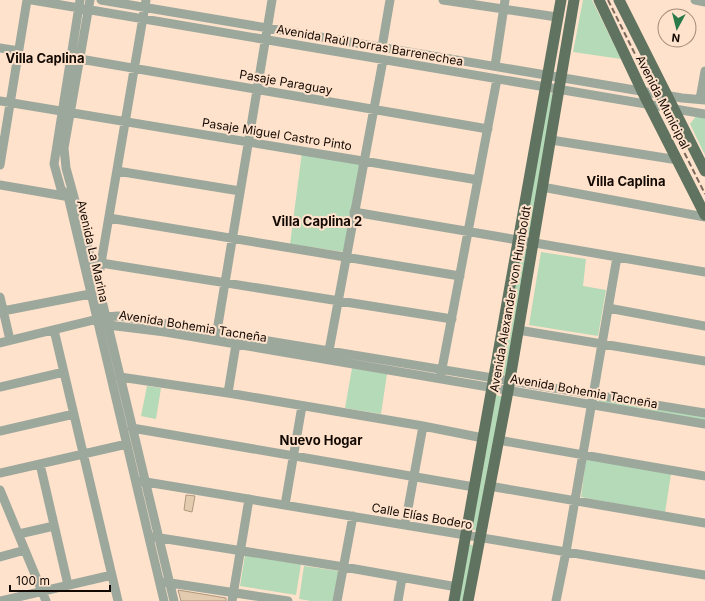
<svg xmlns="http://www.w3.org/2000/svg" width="705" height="601" viewBox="0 0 705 601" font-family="Inter,sans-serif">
	<rect width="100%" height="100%" fill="#ffe2cb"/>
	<!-- green -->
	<path fill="#b5dab7" d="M583,0H592L621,59L573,52Z
		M549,93L555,94L532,235L524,233Z
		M697,115L705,116V155L690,124Z
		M302,152L360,161L345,252L290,244Z
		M522,248L529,249L506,375L500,374Z
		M541,252L586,259L583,286L606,290L598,336L529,325Z
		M352,368L387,374L381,414L345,408Z
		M147,386L161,388L156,419L141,416Z
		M496,395L503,397L478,531L472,529Z
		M599,399L705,416V421L599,404Z
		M586,459L671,474L665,513L581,497Z
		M468,544L475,546L465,601H458Z
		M245,555L301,564L296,595L240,586Z
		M304,566L339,571L333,601H311L299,599Z"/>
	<!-- building -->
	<path fill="#e3cbb0" stroke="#ad977d" d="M186,495L195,496L192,512L184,510Z
		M178,590L226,598V601H181Z"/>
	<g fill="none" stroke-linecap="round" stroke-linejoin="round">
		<!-- minor -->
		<path stroke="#9da89d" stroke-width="9" d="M32,0L705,114
			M80,0L54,164L61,189L68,196L164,601
			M90,0L64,148L66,168L98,284L174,601
			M101,0L682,98L705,100
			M443,0L557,17
			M695,0L705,2
			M382,47L390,0
			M0,48L19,51
			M80,59L488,129
			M495,66L505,0
			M700,99L705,71
			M0,101L478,180
			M551,140L678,160
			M0,165L27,0
			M117,171L240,191
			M0,185L70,197
			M542,187L705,217
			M354,212L705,272
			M109,218L460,276
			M101,263L452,319
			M100,269L146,0
			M0,297L10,340
			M608,308L705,326
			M3,311L90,294
			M97,319L108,325L165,332L705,424
			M54,330L118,601
			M518,330L705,361
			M216,337L272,0
			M0,343L106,317L118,316L705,413
			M328,356L383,60
			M441,374L497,79
			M120,377L228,393L423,426L483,438
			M0,387L64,372
			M228,393L236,344
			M132,428L474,487
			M0,431L74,414
			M498,440L705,476
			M40,464L68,585
			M0,473L127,444
			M140,481L705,575
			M489,486L705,523
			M0,490L46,601
			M285,505L302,406
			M405,525L423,426
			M19,534L54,526
			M154,537L344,567L457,587
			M0,557L25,550
			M164,582L288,601
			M1,601L112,575
			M232,601L249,499
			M337,601L353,516
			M398,601L402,578
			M556,601L566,552L617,257"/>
		<!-- major -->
		<path stroke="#5f7360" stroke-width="11" d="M599,0L642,91L705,215
			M619,0L705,171
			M454,601L561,0
			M468,601L508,391L574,0"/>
		<!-- rail -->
		<path stroke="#7b695b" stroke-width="2" stroke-dasharray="6 3" stroke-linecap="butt" d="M608,0L705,194"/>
	</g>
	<g text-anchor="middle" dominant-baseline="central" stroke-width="4" stroke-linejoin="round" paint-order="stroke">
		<!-- street labels -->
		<g font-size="12" fill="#120903" stroke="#ffe2cb">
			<text transform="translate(370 45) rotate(10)">Avenida Raúl Porras Barrenechea</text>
			<text transform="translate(286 82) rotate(10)">Pasaje Paraguay</text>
			<text transform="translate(663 102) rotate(63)">Avenida Municipal</text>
			<text transform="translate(277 134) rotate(9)">Pasaje Miguel Castro Pinto</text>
			<text transform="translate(93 251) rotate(77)">Avenida La Marina</text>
			<text transform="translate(510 299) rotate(-80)">Avenida Alexander von Humboldt</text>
			<text transform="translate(193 326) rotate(9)">Avenida Bohemia Tacneña</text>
			<text transform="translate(584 391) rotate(10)">Avenida Bohemia Tacneña</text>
			<text transform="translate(422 516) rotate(10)">Calle Elías Bodero</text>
		</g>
		<!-- neighbourhood labels -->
		<g font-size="13" font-weight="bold" fill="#120903" stroke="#ffe2cb">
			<text x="45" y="58">Villa Caplina</text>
			<text x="626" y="181">Villa Caplina</text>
			<text x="317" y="221">Villa Caplina 2</text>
			<text x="321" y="440">Nuevo Hogar</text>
		</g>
	</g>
	<!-- north arrow -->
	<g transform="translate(677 28) rotate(187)"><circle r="19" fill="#ffe2cb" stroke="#a08b7b"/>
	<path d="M0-3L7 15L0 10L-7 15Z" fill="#2a7948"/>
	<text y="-6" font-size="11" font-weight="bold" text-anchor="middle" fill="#120903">N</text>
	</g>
	<!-- scale -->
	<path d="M10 585v6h100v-6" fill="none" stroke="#120903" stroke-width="2"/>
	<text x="16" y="585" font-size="12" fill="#120903" stroke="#ffe2cb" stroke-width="3" paint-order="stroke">100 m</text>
</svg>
